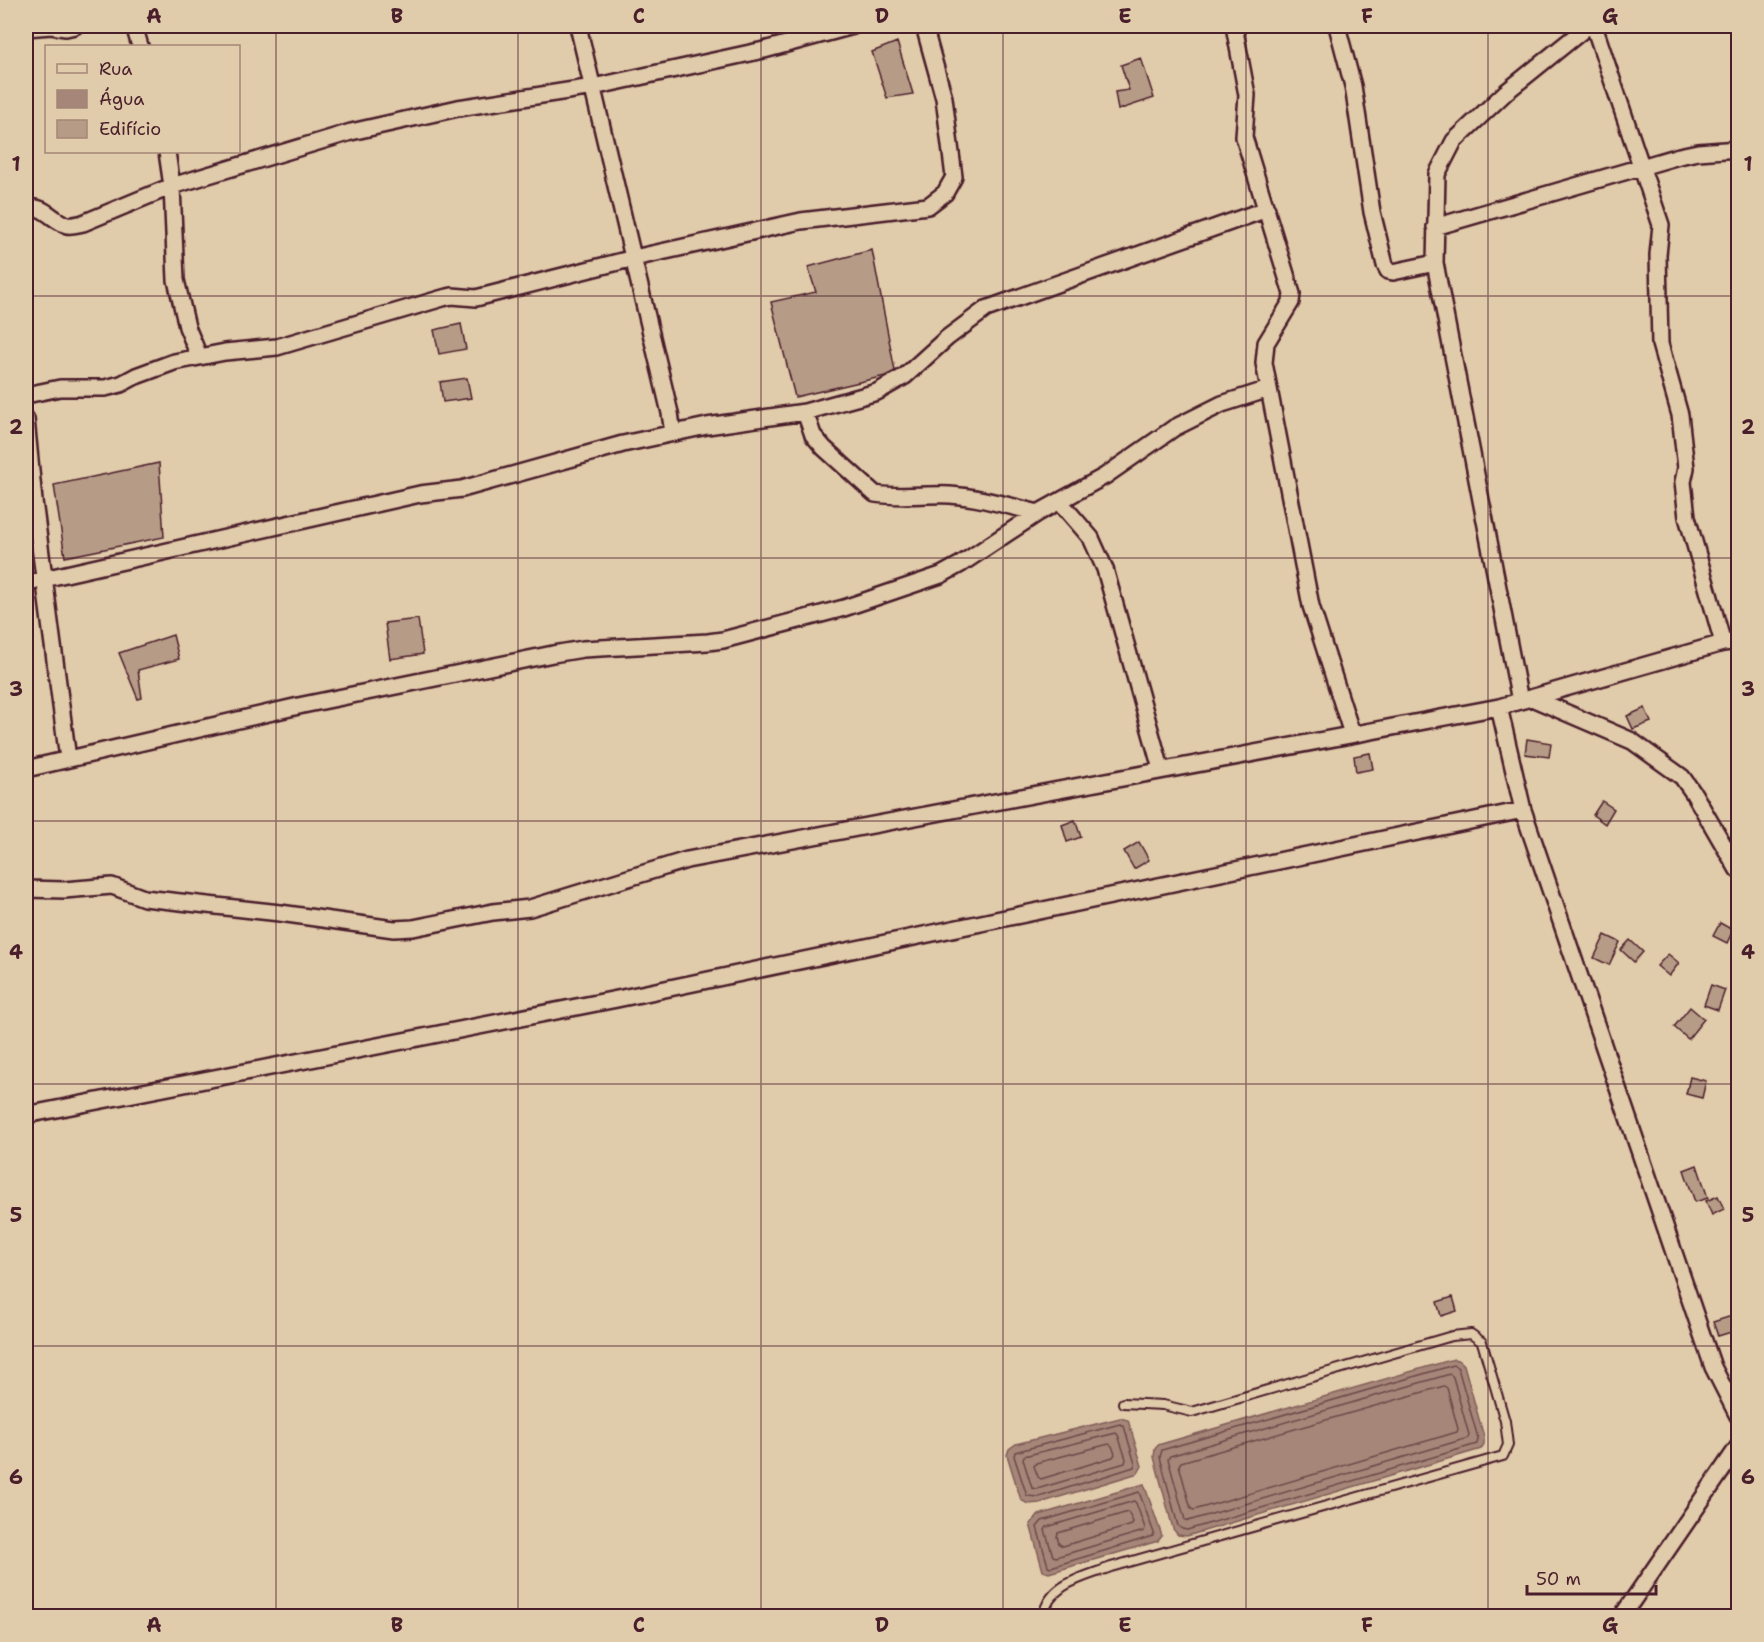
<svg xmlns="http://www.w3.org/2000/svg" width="1764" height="1642" viewBox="0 0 1764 1642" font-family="'Shantell Sans',sans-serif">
	<rect width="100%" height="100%" fill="#e0cbaa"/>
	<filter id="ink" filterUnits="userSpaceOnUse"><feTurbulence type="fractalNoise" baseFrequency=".0167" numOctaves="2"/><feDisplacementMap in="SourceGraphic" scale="12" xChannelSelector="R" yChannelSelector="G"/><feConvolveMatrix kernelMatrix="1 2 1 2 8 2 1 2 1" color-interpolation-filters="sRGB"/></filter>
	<g filter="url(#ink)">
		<!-- water -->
		<path fill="#a58678" stroke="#815d59" stroke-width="1.5" d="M1454,1359L1460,1361L1464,1365L1484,1437V1444L1481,1449L1187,1536L1178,1535L1173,1529L1154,1457L1155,1449L1158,1445Z
			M1120,1418L1128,1420L1142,1466L1138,1473L1040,1503L1028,1504L1021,1500L1007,1455L1009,1449L1016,1444Z
			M1144,1484L1162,1536L1158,1541L1049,1573L1043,1571L1030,1524L1039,1515Z"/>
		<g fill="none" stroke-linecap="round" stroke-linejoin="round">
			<!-- shore -->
			<path stroke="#6e484a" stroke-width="1.5" d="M1454,1365L1458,1368L1478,1438L1477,1444L1187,1530L1182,1529L1178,1526L1160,1457L1162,1450Z
				M1450,1374L1453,1377L1469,1435L1468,1438L1188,1521L1185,1520L1168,1459L1170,1456Z
				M1444,1386L1447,1388L1458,1429L1457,1432L1194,1510L1191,1509L1179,1465L1181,1462Z
				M1120,1424L1124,1426L1135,1464L1134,1467L1039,1497L1027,1496L1014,1456L1015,1452Z
				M1116,1433L1118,1435L1126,1459L1125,1463L1037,1489L1032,1488L1023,1459L1024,1456Z
				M1109,1444L1112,1446L1115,1454L1113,1457L1041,1479L1038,1477L1034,1466L1036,1463Z
				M1139,1492L1154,1533L1153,1536L1051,1567L1048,1566L1037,1527L1042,1521Z
				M1134,1501L1136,1503L1145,1528L1144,1531L1056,1557L1053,1556L1045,1530L1047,1527Z
				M1128,1512L1133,1522L1132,1525L1063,1546L1059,1544L1057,1536L1058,1533Z"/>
		</g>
		<!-- building -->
		<path fill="#b69b87" stroke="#4a1f2b" stroke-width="1.5" d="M897,42L913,94L887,98L872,52Z
			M1141,58L1154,98L1118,110L1115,92L1129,90L1121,65Z
			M872,250L895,371L885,376L795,397L771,302L816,292L808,267Z
			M461,324L466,349L439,354L434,330Z
			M467,378L471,398L443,402L440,382Z
			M159,463L164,537L65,557L54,485Z
			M418,619L423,654L390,659L385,623Z
			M173,635L179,659L138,670L142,698L138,699L119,653Z
			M1645,708L1651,722L1633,729L1627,716Z
			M1527,739L1551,743L1549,757L1525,754Z
			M1370,753L1373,769L1356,772L1354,756Z
			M1602,801L1614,809L1605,824L1593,815Z
			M1075,820L1081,837L1067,842L1062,825Z
			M1139,842L1149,860L1134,869L1124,851Z
			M1720,923L1733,930L1727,943L1713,936Z
			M1605,935L1620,942L1609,965L1594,958Z
			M1630,940L1643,952L1634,962L1621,950Z
			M1668,954L1679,963L1669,976L1657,966Z
			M1711,985L1725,990L1718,1010L1704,1005Z
			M1690,1007L1704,1019L1688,1039L1674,1027Z
			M1690,1077L1706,1081L1702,1098L1686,1094Z
			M1697,1165L1708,1198L1695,1202L1684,1170Z
			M1718,1196L1724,1209L1712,1215L1706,1201Z
			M1453,1297L1457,1311L1441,1316L1437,1302Z
			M1738,1314V1330L1718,1336L1713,1322Z"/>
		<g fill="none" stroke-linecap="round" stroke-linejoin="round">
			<!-- service casing -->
			<g stroke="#4a1f2b" stroke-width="12">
				<path id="service" d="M1043,1616C1050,1583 1082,1578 1111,1567L1503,1456L1508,1445L1505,1421L1482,1342L1471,1334L1452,1336L1192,1412L1163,1405L1123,1403"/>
			</g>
			<!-- minor casing -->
			<g stroke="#4a1f2b" stroke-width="20">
				<path id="minor" d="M134,26L140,46
					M578,26L670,413L673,433
					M1234,26L1247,95L1244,137L1292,294L1291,302L1266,343L1264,363L1311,606L1352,734
					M1337,26L1353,86L1372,212L1385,265L1388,271L1393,272L1435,263
					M1594,26L1661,225L1658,255L1660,344L1680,415L1686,468L1683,482L1687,517L1723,643
					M26,28L51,26L66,28L75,26
					M167,152L172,186L176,280L187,327L199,356
					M26,209C44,203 52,221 67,225C71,226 79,224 83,223L172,186L351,132L458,108L593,87L764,50L853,26
					M1435,227L1679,156L1698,152L1738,149
					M26,395L60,388H105L121,384L136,376L174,362L225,352L277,347L443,298L452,296L476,298L634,258L801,221L928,206L945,193L954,177L944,98L924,26
					M805,412L813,435L824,448L875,494C900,498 925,494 950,495C980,497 1009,506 1038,513
					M26,419L34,501L68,759
					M1060,502L1091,538L1105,569L1161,769
					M26,583L420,494L462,489L623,444L707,426L805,412L877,392L905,376L947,338L986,309L1267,209
					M1532,698L1632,741L1682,777L1694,794L1738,870
					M1520,701L1435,263L1437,174L1454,141L1506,92L1588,26
					M1499,707L1523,810L1713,1367L1738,1416
					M26,769L303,705L553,654L583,649L708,642L723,640L844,608L941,575L961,564L1038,513L1105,476L1174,428L1222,404L1269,389
					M26,889L64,890L112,886L144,898L280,913L394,929L413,928L493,912L530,908L687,860L1499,707L1723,643L1738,641
					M26,1115L617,999L1523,810
					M1622,1616L1738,1447"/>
			</g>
			<!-- service -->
			<use href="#service" stroke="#e0cbaa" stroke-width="8"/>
			<!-- minor -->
			<use href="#minor" stroke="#e0cbaa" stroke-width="15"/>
		</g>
	</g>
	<!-- grid -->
	<path fill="none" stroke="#4a1f2b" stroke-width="1.5" stroke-opacity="0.55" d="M276,26V1616M518,26V1616M761,26V1616M1003,26V1616M1246,26V1616M1488,26V1616M26,296H1738M26,558H1738M26,821H1738M26,1084H1738M26,1346H1738"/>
	<!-- margin -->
	<rect width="1764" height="1642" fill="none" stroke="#e0cbaa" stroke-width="66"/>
	<!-- legend -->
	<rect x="45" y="45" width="195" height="108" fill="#e0cbaa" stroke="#a48677" stroke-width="1.5"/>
	<rect x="57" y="64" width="30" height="9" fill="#e0cbaa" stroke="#a48677" stroke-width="1.5"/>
	<text x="99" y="75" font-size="18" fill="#4a1f2b">Rua</text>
	<rect x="57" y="90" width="30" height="18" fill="#a58678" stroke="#a48677" stroke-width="1.5"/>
	<text x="99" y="105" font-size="18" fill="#4a1f2b">Água</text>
	<rect x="57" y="120" width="30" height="18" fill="#b69b87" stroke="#a48677" stroke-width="1.5"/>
	<text x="99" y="135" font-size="18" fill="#4a1f2b">Edifício</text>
	<!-- scale -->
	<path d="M1527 1585v9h129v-9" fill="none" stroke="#4a1f2b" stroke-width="3"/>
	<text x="1536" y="1585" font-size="18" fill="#4a1f2b" stroke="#e0cbaa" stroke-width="4.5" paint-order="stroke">50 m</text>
	<rect x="33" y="33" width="1698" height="1576" fill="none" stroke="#4a1f2b" stroke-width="2"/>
	<g font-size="20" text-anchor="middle" font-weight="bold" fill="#4a1f2b">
		<text x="154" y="23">A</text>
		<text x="397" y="23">B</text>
		<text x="639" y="23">C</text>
		<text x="882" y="23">D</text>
		<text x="1125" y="23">E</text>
		<text x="1367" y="23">F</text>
		<text x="1610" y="23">G</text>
		<text x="16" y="171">1</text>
		<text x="1748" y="171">1</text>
		<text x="16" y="434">2</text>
		<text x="1748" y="434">2</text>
		<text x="16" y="696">3</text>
		<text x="1748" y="696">3</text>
		<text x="16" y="959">4</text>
		<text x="1748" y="959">4</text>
		<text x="16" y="1222">5</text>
		<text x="1748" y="1222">5</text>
		<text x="16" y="1484">6</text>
		<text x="1748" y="1484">6</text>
		<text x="154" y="1632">A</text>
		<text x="397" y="1632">B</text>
		<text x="639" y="1632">C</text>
		<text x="882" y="1632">D</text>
		<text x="1125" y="1632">E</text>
		<text x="1367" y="1632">F</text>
		<text x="1610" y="1632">G</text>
	</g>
</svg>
